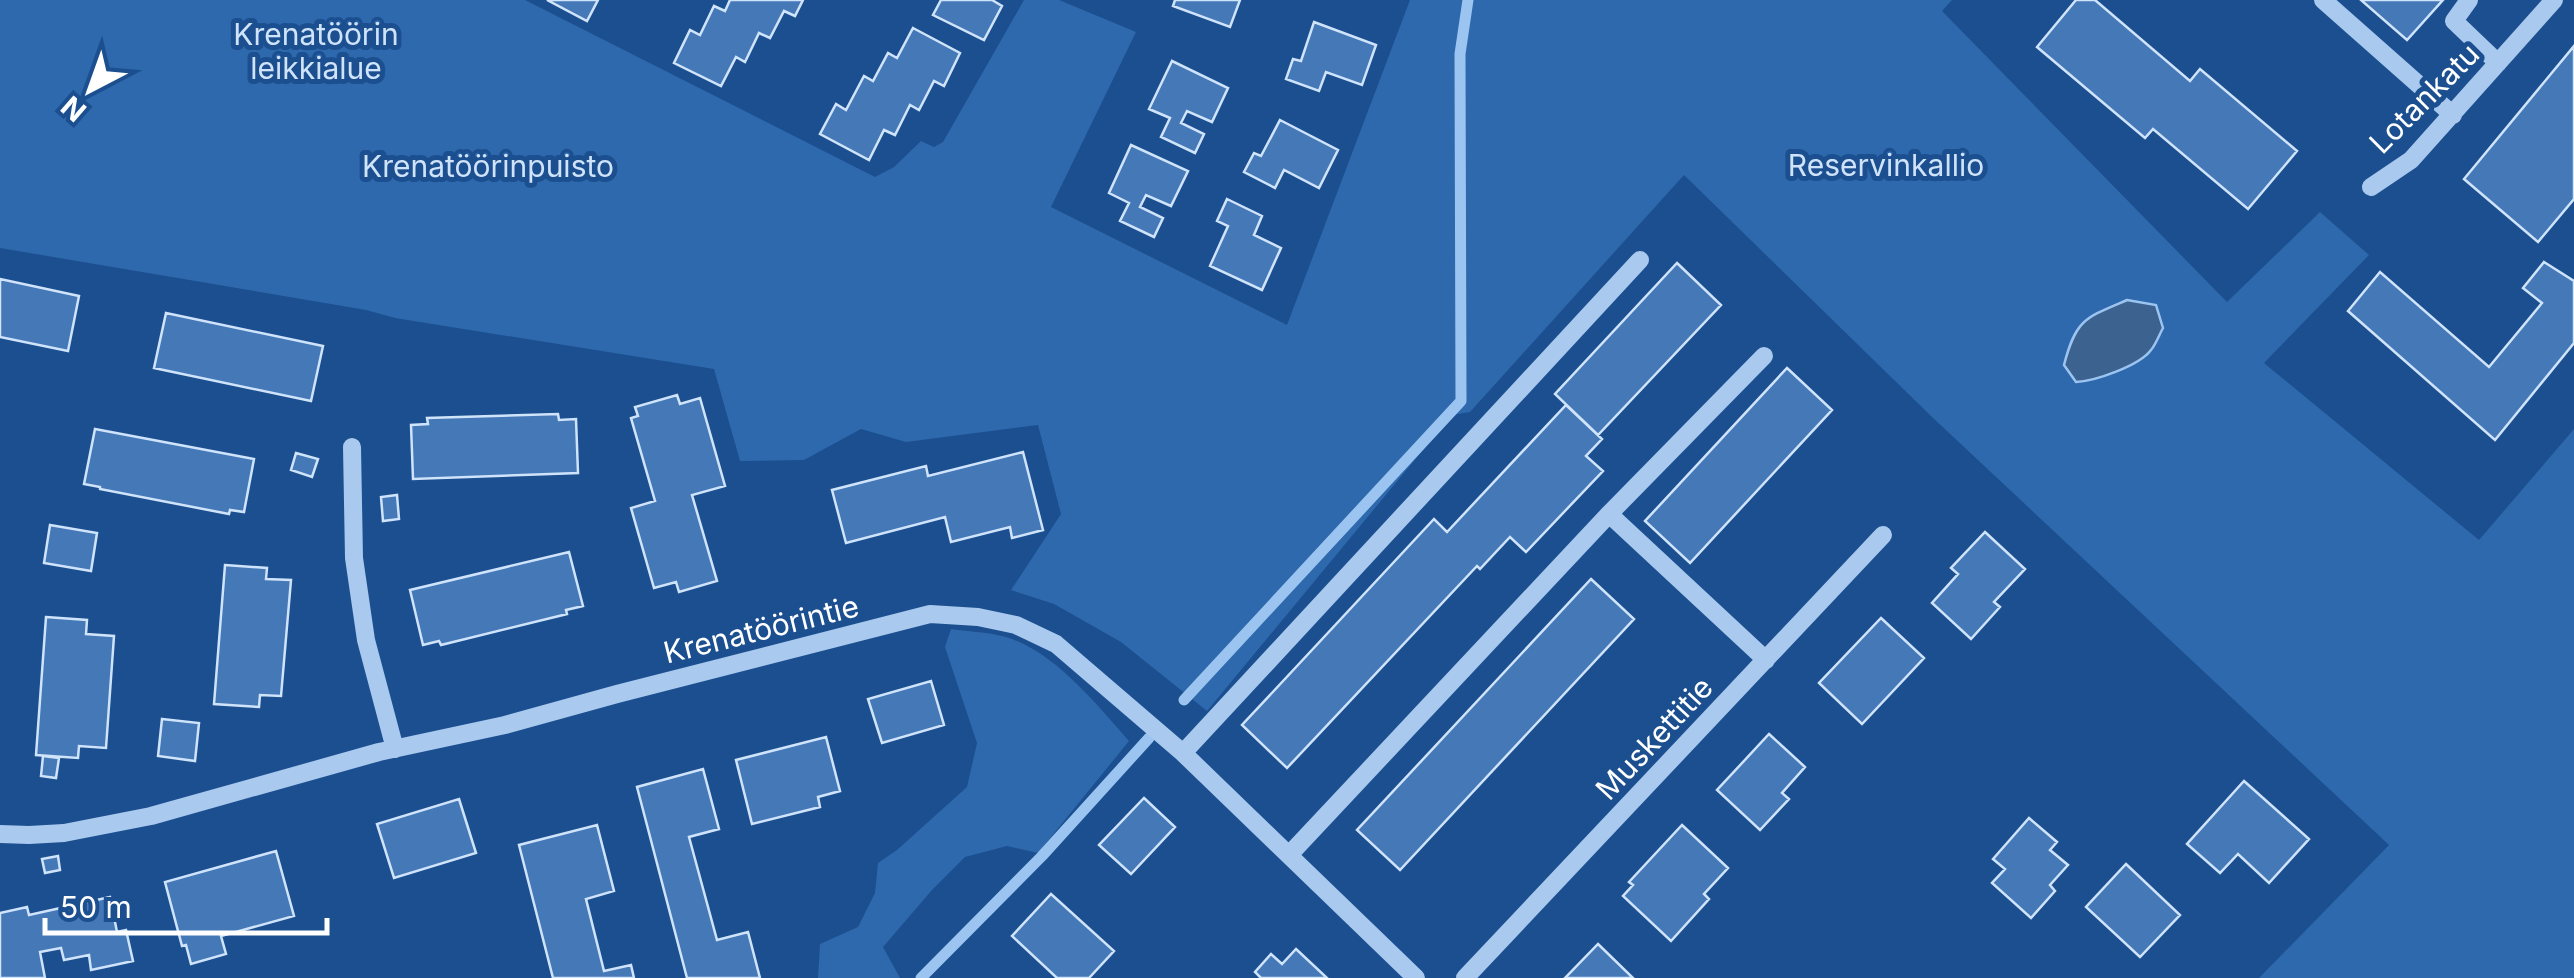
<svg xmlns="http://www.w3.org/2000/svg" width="2574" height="978" viewBox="0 0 2574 978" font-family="Inter,sans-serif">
	<rect width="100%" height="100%" fill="#1b4f8f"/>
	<!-- green -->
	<path fill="#2e69ad" d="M0,0H525L875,177L894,167L921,141L934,147L943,142L1024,0H1059L1136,32L1051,207L1287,325L1410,0H1952L1942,11L2227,302L2320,212L2369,255L2264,363L2479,540L2574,429V978H2259L2389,845L1932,417L1684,175L1470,412L1452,415L1207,711L1121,642L1054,604L1011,590L1061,514L1038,425L906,442L861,429L804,460L740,461L714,369L395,318L366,310L0,248Z
		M951,629C970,632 994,632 1012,639C1058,656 1097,705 1129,741L1038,853L1007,846L965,857L932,890L883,947L900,978H818L820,944L858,927L875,893L878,863L897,850L967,787L977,743L945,647Z"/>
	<!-- water -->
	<path fill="#3c6290" stroke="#9cc4f0" stroke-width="2.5" d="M2127,300L2156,305L2163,328C2159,335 2156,344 2151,350C2139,366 2095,381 2076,382L2064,365C2076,319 2085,318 2127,300Z"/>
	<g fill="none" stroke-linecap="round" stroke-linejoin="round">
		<!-- stream -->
		<path stroke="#9cc4f0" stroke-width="11" d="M1184,700L1461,401L1460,54L1468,0
			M921,978L1042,856L1149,738"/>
	</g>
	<!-- building -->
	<path fill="#4478b7" stroke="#cfe3fa" stroke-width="2.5" d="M547,0H598L587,21Z
		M730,0H803L795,16L784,11L770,38L759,33L745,62L736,57L721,86L674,63L690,30L700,35L714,6L725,11Z
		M941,0H992L1002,6L984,40L933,15Z
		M1175,0H1240L1230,27L1173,6Z
		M2076,0H2095L2190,81L2200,69L2297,151L2248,209L2153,129L2145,138L2037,47Z
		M2361,0H2443L2407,40Z
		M1314,22L1376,45L1362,85L1326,72L1319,91L1286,79L1293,59L1301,61Z
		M913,28L960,53L944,86L934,81L919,110L910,105L895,135L884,130L869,160L820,134L836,104L846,110L864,76L873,81L888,53L897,58Z
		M2574,46V199L2538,242L2464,179Z
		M1172,61L1228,88L1212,122L1187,111L1181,123L1204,134L1195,153L1161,137L1170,118L1149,109Z
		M1280,120L1338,150L1319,188L1284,170L1275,188L1244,172L1254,153L1261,156Z
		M1131,145L1188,171L1171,206L1146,195L1140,207L1163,218L1154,237L1120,221L1129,203L1109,193Z
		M1227,199L1262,216L1254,235L1281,248L1262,290L1210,266L1228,226L1217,221Z
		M2544,262L2574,281V343L2495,440L2348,311L2380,272L2489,367L2542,303L2523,288Z
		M1677,263L1721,305L1598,435L1555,394Z
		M0,279L79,296L68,351L0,337Z
		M166,313L323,346L311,401L154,368Z
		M1787,368L1832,410L1690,563L1645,521Z
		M677,395L680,404L700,398L725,486L692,495L717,581L679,592L676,582L654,588L631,508L655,501L631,418L638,416L635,407Z
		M1566,405L1602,439L1586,456L1603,471L1526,552L1510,537L1480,569L1477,566L1287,768L1242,725L1434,519L1447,532Z
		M558,414L559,420L576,419L578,473L413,479L411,425L428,424L427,418Z
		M95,429L254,459L244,512L230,510L229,514L100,489V487L84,484Z
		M1023,452L1043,530L1012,538L1010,527L951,542L945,517L846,543L832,490L926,466L928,476Z
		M296,453L318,459L312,477L291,470Z
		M397,495L399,519L383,521L381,497Z
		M50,525L97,533L91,571L44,563Z
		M1985,532L2025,569L1994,602L2000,607L1971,639L1932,603L1958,574L1951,568Z
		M569,552L583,606L566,610L567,614L441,645L439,641L423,645L410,590Z
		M225,565L267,568L266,579L291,580L281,696L260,695L259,707L214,704Z
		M1591,579L1634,619L1400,870L1357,830Z
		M46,617L87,620L86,634L114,636L106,748L79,746L78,758L36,755Z
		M1881,618L1924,658L1862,724L1819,683Z
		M931,681L944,725L882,743L868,699Z
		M162,719L199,723L195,761L158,756Z
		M1769,734L1805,767L1782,793L1789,799L1760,830L1717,790Z
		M826,737L840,791L818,797L820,807L752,824L736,760Z
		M43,756L59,758L56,778L41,776Z
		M703,769L719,829L689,837L717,940L748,932L760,978H687L637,787Z
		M2244,781L2309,839L2269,883L2238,854L2220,873L2187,844Z
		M1144,798L1175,827L1131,874L1099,845Z
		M459,799L476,853L394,878L377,824Z
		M2029,818L2057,842L2050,850L2068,865L2050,885L2055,891L2031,918L1992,883L2005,869L1993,859Z
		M597,825L614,891L586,899L604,971L631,965L634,978H553L519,845Z
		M1682,825L1728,868L1704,894L1709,899L1671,941L1623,896L1633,885L1629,882Z
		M276,851L294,916L221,936L226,954L191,964L186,945L182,946L165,882Z
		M58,856L60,870L45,873L42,859Z
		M2126,864L2180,915L2140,957L2086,907Z
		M1051,894L1114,951L1089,978H1057L1012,936Z
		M110,897L117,932L126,930L133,961L91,970L89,955L64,960L61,948L40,952L45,978H0V913L27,907L29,915Z
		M1598,944L1633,978H1565Z
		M1296,949L1327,978H1261L1255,972L1271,954L1282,964Z"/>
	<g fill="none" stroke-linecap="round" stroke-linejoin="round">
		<!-- minor -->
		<path stroke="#a9c9ee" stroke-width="18" d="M2323,0L2453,115
			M2469,0L2454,21L2498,63
			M2371,187L2411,160L2554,0
			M352,447L354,558L366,640L395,749
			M1609,514L1764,356
			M1183,753L1640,260
			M0,834L29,835L64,833L151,816L379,752L505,725L617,694L930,614L978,617L1016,625L1056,644L1183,753L1416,978
			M1289,855L1609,514L1766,660
			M1465,978L1883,535"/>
	</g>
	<g text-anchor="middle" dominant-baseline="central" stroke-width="10" stroke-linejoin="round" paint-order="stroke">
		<!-- park labels -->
		<g font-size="30" fill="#cfe3fa" stroke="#1b4f8f">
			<text x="316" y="34">Krenatöörin<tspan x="316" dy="34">leikkialue</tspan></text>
			<text x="1886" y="165">Reservinkallio</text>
			<text x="488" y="166">Krenatöörinpuisto</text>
		</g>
		<!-- street labels -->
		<g font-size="30" fill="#fff" stroke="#1b4f8f">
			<text transform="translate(2424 98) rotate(-45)">Lotankatu</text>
			<text transform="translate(761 629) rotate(-14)">Krenatöörintie</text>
			<text transform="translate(1654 738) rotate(-47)">Muskettitie</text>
		</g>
	</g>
	<!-- north arrow -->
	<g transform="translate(90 90) rotate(221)" stroke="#1b4f8f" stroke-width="8" paint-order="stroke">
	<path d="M0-8L18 38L0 25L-18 38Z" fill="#ffffff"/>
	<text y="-15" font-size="28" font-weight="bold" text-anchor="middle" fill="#ffffff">N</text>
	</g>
	<!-- scale -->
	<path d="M45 918v15h282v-15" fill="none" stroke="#ffffff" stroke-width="5"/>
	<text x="60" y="918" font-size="30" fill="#ffffff" stroke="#1b4f8f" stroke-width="8" paint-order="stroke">50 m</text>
</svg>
